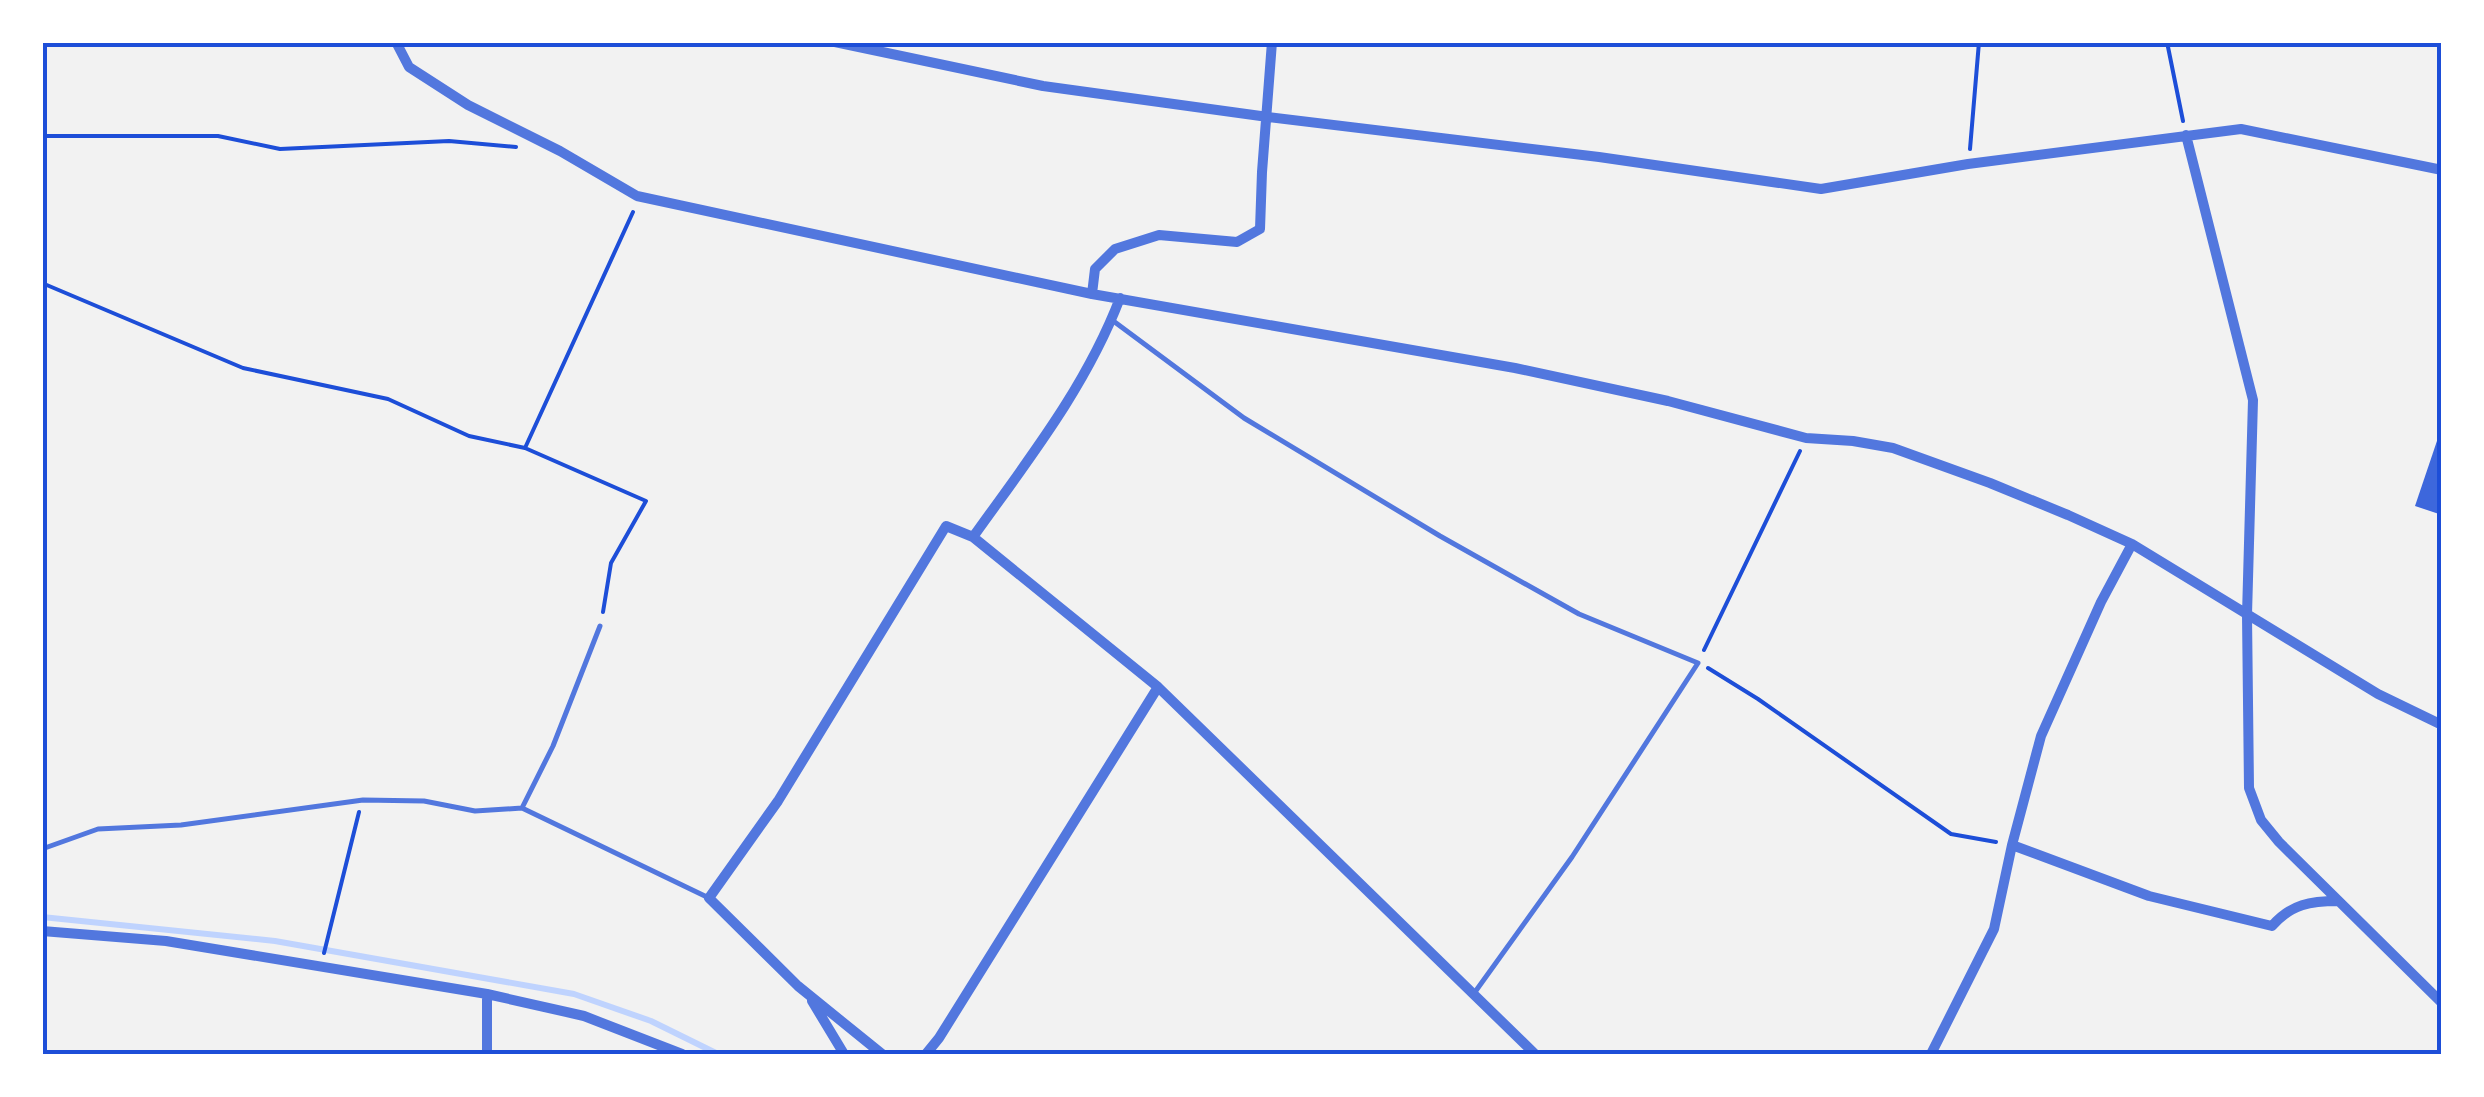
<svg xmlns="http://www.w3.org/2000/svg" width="2484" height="1097" viewBox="0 0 2484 1097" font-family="'PT Sans Narrow',sans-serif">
	<rect width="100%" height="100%" fill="#f2f2f2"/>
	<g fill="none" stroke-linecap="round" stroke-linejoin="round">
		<!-- stream -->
		<path stroke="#bfd3fe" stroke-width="6" d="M42,917L275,941L574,994L651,1021L718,1054"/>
	</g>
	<!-- building -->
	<path fill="#3d67dc" d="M2441,429H2442V515L2415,506Z"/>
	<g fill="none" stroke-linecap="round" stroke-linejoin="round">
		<!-- path -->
		<path stroke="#1d4ed8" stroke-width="4" d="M2167,42L2183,121
			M42,136H218L280,149L449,141L516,147
			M1970,149L1979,42
			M42,283L243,368L388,399L469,436L525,448L646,501L611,563L603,612
			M525,448L633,212
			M1704,650L1800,451
			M1708,668L1758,699L1951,834L1996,842
			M324,953L359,812"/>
		<!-- service -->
		<path stroke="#5277de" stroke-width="5" d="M1112,320L1244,418L1440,536L1579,614L1698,663L1572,857L1475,992
			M522,808L553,746L600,626
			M42,849L98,829L181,825L363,800L424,801L475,811L522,808L709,898"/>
		<!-- minor -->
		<path stroke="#5277de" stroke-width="10" d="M396,42L409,67L468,105L560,151L637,196L1092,294L1515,368L1668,401L1806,438L1853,441L1893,448L1990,483L2068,515L2132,544L2378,694L2442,725
			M835,42L1043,86L1268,117L1599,157L1821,189L1968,164L2241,129L2442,170
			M2186,135L2253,400L2247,615L2249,788L2261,820L2279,842L2442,1003
			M1092,294L1095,269L1115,249L1159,235L1237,242L1260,229L1262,172L1272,42
			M973,537C1028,460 1086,387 1120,298
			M2012,845L2149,896L2272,926C2291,904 2311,901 2338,901
			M42,931L166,941L487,994L584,1016L682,1054
			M487,994V1054
			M812,1001L844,1054
			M882,1054L798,986L709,898L778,801L946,526L973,537L1158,687L1535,1054
			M926,1054L939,1038L1158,687
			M1931,1054L1994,929L2012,845L2041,736L2101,602L2132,544"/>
	</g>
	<!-- border -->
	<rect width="2484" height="1097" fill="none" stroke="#ffffff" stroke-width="90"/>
	<rect x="45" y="45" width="2394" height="1007" fill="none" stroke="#1d4ed8" stroke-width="4"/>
</svg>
